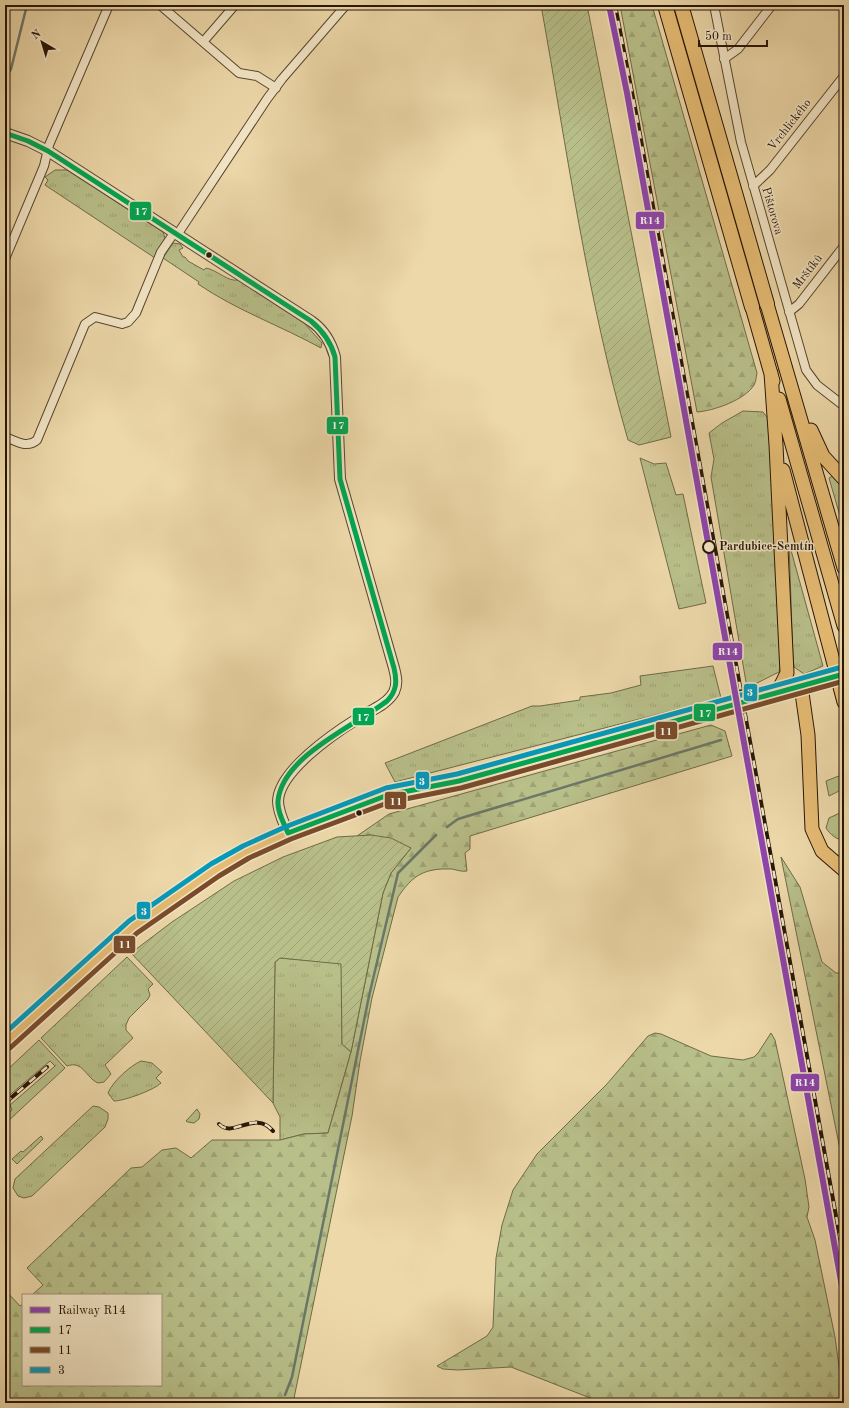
<svg xmlns="http://www.w3.org/2000/svg" width="849" height="1408" viewBox="0 0 849 1408" font-family="'Old Standard TT',serif">
	<defs>
		<pattern id="grass-tufts" width="24" height="20" patternUnits="userSpaceOnUse"><rect width="24" height="20" fill="#b8bf89"/><path d="M3 7l-1-3M5 7V3M7 7l1-3M15 17l-1-3M17 17v-4M19 17l1-3" fill="none" stroke="#9ea375"/></pattern>
		<pattern id="forest-firs" width="22" height="20" patternUnits="userSpaceOnUse"><rect width="22" height="20" fill="#b8bf89"/><path d="M5 1l3.5 6h-7zM16 11l3.5 6h-7z" fill="#9ea375"/></pattern>
		<pattern id="garden-furrows" width="10" height="10" patternUnits="userSpaceOnUse"><rect width="10" height="10" fill="#b8bf89"/><path d="M-1 1l2-2M0 10L10 0M9 11l2-2" fill="none" stroke="#9ea375"/></pattern>
	</defs>
	<rect width="100%" height="100%" fill="#edd8a9"/>
	<filter id="stains"><feTurbulence type="fractalNoise" baseFrequency=".005" numOctaves="4"/><feColorMatrix values="0 0 0 0 .2 0 0 0 0 .09 0 0 0 0 .02 0 0 0 .5 -.17"/></filter>
	<radialGradient id="worn" r=".72"><stop offset=".6" stop-color="#630" stop-opacity="0"/><stop offset="1" stop-color="#630" stop-opacity=".3"/></radialGradient>
	<!-- grass -->
	<path fill="url(#grass-tufts)" stroke="#706a48" d="M55,170H67L163,232L165,238L155,258L45,185L48,180L45,177Z
		M173,243L180,244L183,248L179,250L183,257H185L188,261L204,270L206,268C217,270 228,282 238,280L304,323L322,343L321,348C281,326 236,310 198,284L199,282L163,258Z
		M743,411L763,412L767,417L770,429L781,663L779,672L747,688L711,477L714,459L709,433L722,423Z
		M640,458L654,464L666,463L676,495L683,494L706,603L679,609Z
		M833,476L844,486V530L829,478Z
		M789,543L823,666L804,674L794,667L793,659Z
		M713,666L721,698L395,782L385,763L532,706H540L580,700V697L611,693L641,685L640,676Z
		M844,774C844,790 843,789 829,796L826,781Z
		M844,811V840C836,840 830,834 826,828L829,818Z
		M127,957L153,984L148,989L150,995L148,999L129,1018L126,1025V1030L133,1038L105,1065L111,1074L104,1082L98,1083C86,1078 83,1060 67,1066L41,1038Z
		M280,958L342,963V1044L351,1052L328,1133L304,1134L280,1140V1117L273,1103L275,962Z
		M39,1040L65,1068L5,1124V1116L12,1110L10,1105L55,1066L50,1061L5,1099V1072Z
		M141,1061L152,1063L162,1072L156,1078L161,1083C154,1090 124,1101 114,1101L108,1093C113,1081 130,1066 141,1061Z
		M93,1106L99,1107L108,1113V1119L105,1127L32,1196L24,1198L18,1196L13,1188L15,1179Z
		M197,1109L200,1114L199,1119L194,1123L188,1122L186,1121Z
		M41,1136L43,1139L17,1164L12,1159L21,1151L23,1152Z"/>
	<!-- forest -->
	<path fill="url(#forest-firs)" stroke="#706a48" d="M620,5H652L757,373C756,377 756,382 754,385C745,400 713,411 697,412Z
		M711,725L725,731L732,756L470,836V849L465,853L467,871C462,872 457,870 452,869C424,868 413,875 398,897L372,998L360,1061L352,1116L293,1403H5V1290L20,1306L23,1304V1385H161V1295H32L43,1285L27,1268L131,1168L142,1167L162,1150L176,1148L191,1158L212,1140H280L304,1134L328,1133L351,1052L383,893L391,873L411,848L371,835L357,836L389,814Z
		M781,857L800,887L822,962L836,973H844V1169Z
		M655,1033L661,1034L711,1056L743,1060L754,1057L758,1053L771,1033L775,1040L805,1179L809,1207L807,1217L815,1240L835,1337L844,1403H603L511,1367L458,1370L443,1369L437,1366L487,1336L493,1327L496,1258L502,1225L513,1190L537,1154L607,1084L648,1036Z"/>
	<!-- garden -->
	<path fill="url(#garden-furrows)" stroke="#706a48" d="M541,5H587L671,437L639,445L628,440C587,298 567,150 541,5Z
		M371,835L391,838L411,848L391,873L383,893L351,1052L342,1044L341,964L280,958L275,962L273,1103L131,953L172,922L234,881L283,857L337,837Z"/>
	<g fill="none" stroke-linecap="round" stroke-linejoin="round">
		<!-- stream -->
		<path stroke="#6b7769" stroke-width="2.5" d="M5,78L11,69L27,5
			M447,827L458,819L721,740
			M285,1395L292,1377L369,996L398,873L436,835"/>
		<!-- minor casing -->
		<g stroke="#58462f" stroke-width="10">
			<path id="minor" d="M160,5L239,73L257,76L276,88
				M714,5L741,142L806,370L817,385L844,406
				M203,42L235,5
				M724,59L738,49L772,5
				M753,186L770,170L844,76
				M177,235L267,99L282,79L346,5
				M5,259L44,166L49,145L109,5
				M789,312L799,304L844,246
				M5,437C16,441 27,449 37,440L85,324L95,317L122,324L128,322L136,313L161,252L174,233"/>
		</g>
		<!-- tertiary casing -->
		<g stroke="#58462f" stroke-width="12">
			<path id="tertiary" d="M5,133L28,141L48,151L311,321C324,330 331,342 335,357L340,479L394,668C396,676 398,684 394,692C387,705 369,711 357,719C333,734 279,771 278,801C278,812 284,823 288,833"/>
		</g>
		<!-- primary casing -->
		<g stroke="#271506" stroke-width="15">
			<path id="primary" d="M767,304L844,568
				M752,307L773,381
				M779,399L844,626
				M811,430L823,456L844,479
				M783,470L844,702
				M801,686L808,735L812,829L822,851L844,870
				M772,694L826,679
				M767,695L780,687L787,673L776,445L771,373
				M451,783L711,711
				M5,1043L120,937L172,898L227,863L288,833L370,800L404,790L459,781"/>
		</g>
		<!-- trunk casing -->
		<g stroke="#271506" stroke-width="16">
			<path id="trunk" d="M665,5L752,307
				M681,5L767,304"/>
		</g>
		<!-- minor -->
		<use href="#minor" stroke="#f3e6c7" stroke-width="8"/>
		<!-- tertiary -->
		<use href="#tertiary" stroke="#f3e6c7" stroke-width="10"/>
		<!-- primary -->
		<use href="#primary" stroke="#e6bc74" stroke-width="13"/>
		<!-- trunk -->
		<use href="#trunk" stroke="#e6bc74" stroke-width="14"/>
		<!-- rail casing -->
		<g stroke="#271506" stroke-width="4">
			<path id="rail" d="M615,5L637,118L844,1260
				M5,1103L47,1067
				M219,1124C233,1139 255,1109 273,1131"/>
		</g>
		<!-- rail -->
		<use href="#rail" stroke="#f3e6c7" stroke-width="2.5" stroke-dasharray="8" stroke-linecap="butt"/>
		<!-- primary-bridge casing -->
		<g stroke="#271506" stroke-width="15" stroke-linecap="butt">
			<path id="primary-bridge" d="M826,679L844,674
				M711,711L767,695"/>
		</g>
		<!-- primary-bridge -->
		<use href="#primary-bridge" stroke="#e6bc74" stroke-width="13"/>
		<!-- bus-1 casing -->
		<g stroke="#f3e6c7" stroke-width="8">
			<path id="bus-1" d="M5,133L28,141L48,151L311,321C323,331 331,342 335,357L340,479L394,668C397,681 397,691 387,701C356,725 282,756 278,801C277,812 284,823 288,833
				M288,833L388,795L459,781L844,674"/>
		</g>
		<!-- bus-2 casing -->
		<g stroke="#f3e6c7" stroke-width="8">
			<path id="bus-2" d="M10,1048L137,933L219,876L249,858L291,839L390,802L461,788L844,681"/>
		</g>
		<!-- bus-3 casing -->
		<g stroke="#f3e6c7" stroke-width="8">
			<path id="bus-3" d="M5,1033L129,921L211,864L243,846L285,827L386,788L457,774L842,667"/>
		</g>
		<!-- bus-1 -->
		<use href="#bus-1" stroke="#00a651" stroke-width="5"/>
		<!-- bus-2 -->
		<use href="#bus-2" stroke="#7a4b2a" stroke-width="5"/>
		<!-- bus-3 -->
		<use href="#bus-3" stroke="#049aba" stroke-width="5"/>
		<!-- rail-1 casing -->
		<g stroke="#f3e6c7" stroke-width="9">
			<path id="rail-1" d="M609,5L627,93L844,1298"/>
		</g>
		<!-- rail-1 -->
		<use href="#rail-1" stroke="#8e44ad" stroke-width="6"/>
	</g>
	<!-- markers -->
	<g fill="#271506" stroke="#f3e6c7" stroke-width="1.5">
		<circle cx="209" cy="255" r="3.5"/>
		<circle cx="359" cy="813" r="3.5"/>
	</g>
	<circle fill="#f3e6c7" stroke="#271506" stroke-width="2" cx="709" cy="547" r="6"/>
	<g text-anchor="middle" dominant-baseline="central" stroke-width="3" stroke-linejoin="round" paint-order="stroke">
		<!-- street labels -->
		<g font-size="12" fill="#271506" stroke="#f3e6c7">
			<text transform="translate(790 125) rotate(-52)">Vrchlického</text>
			<text transform="translate(772 211) rotate(74)">Pištorova</text>
			<text transform="translate(808 272) rotate(-52)">Mrštíků</text>
		</g>
		<!-- stop labels -->
		<g font-size="12" font-weight="bold" fill="#271506" stroke="#f3e6c7" text-anchor="start">
			<text x="719" y="547">Pardubice-Semtín</text>
		</g>
	</g>
	<g stroke="#f3e6c7" stroke-width="1.5">
		<rect x="129" y="201" width="23" height="20" rx="4" fill="#00a651"/>
		<rect x="635" y="211" width="30" height="19" rx="4" fill="#8e44ad"/>
		<rect x="326" y="416" width="23" height="19" rx="4" fill="#00a651"/>
		<rect x="712" y="642" width="31" height="19" rx="4" fill="#8e44ad"/>
		<rect x="743" y="683" width="15" height="19" rx="4" fill="#049aba"/>
		<rect x="693" y="703" width="23" height="19" rx="4" fill="#00a651"/>
		<rect x="352" y="707" width="23" height="19" rx="4" fill="#00a651"/>
		<rect x="655" y="721" width="23" height="19" rx="4" fill="#7a4b2a"/>
		<rect x="415" y="771" width="15" height="19" rx="4" fill="#049aba"/>
		<rect x="384" y="791" width="23" height="19" rx="4" fill="#7a4b2a"/>
		<rect x="136" y="901" width="15" height="19" rx="4" fill="#049aba"/>
		<rect x="113" y="935" width="23" height="19" rx="4" fill="#7a4b2a"/>
		<rect x="790" y="1073" width="30" height="19" rx="4" fill="#8e44ad"/>
	</g>
	<g font-size="11" text-anchor="middle" font-weight="bold" fill="#fff">
		<text x="141" y="215">17</text>
		<text x="650" y="224">R14</text>
		<text x="338" y="429">17</text>
		<text x="728" y="655">R14</text>
		<text x="750" y="696">3</text>
		<text x="705" y="717">17</text>
		<text x="363" y="721">17</text>
		<text x="666" y="735">11</text>
		<text x="422" y="785">3</text>
		<text x="396" y="805">11</text>
		<text x="144" y="915">3</text>
		<text x="125" y="948">11</text>
		<text x="805" y="1086">R14</text>
	</g>
	<!-- margin -->
	<rect width="849" height="1408" fill="none" stroke="#edd8a9" stroke-width="20"/>
	<rect x="6" y="6" width="837" height="1396" fill="none" stroke="#271506" stroke-width="2"/>
	<rect x="10" y="10" width="829" height="1388" fill="none" stroke="#271506"/>
	<!-- legend -->
	<rect x="22" y="1294" width="140" height="92" fill="#f3e6c7" stroke="#a1927a"/>
	<rect x="30" y="1307" width="20" height="6" fill="#8e44ad" stroke="#a1927a"/>
	<text x="58" y="1314" font-size="12" fill="#271506">Railway R14</text>
	<rect x="30" y="1327" width="20" height="6" fill="#00a651" stroke="#a1927a"/>
	<text x="58" y="1334" font-size="12" fill="#271506">17</text>
	<rect x="30" y="1347" width="20" height="6" fill="#7a4b2a" stroke="#a1927a"/>
	<text x="58" y="1354" font-size="12" fill="#271506">11</text>
	<rect x="30" y="1367" width="20" height="6" fill="#049aba" stroke="#a1927a"/>
	<text x="58" y="1374" font-size="12" fill="#271506">3</text>
	<!-- north arrow -->
	<g transform="translate(42 42) rotate(322)" stroke="#f3e6c7" stroke-width="3" paint-order="stroke">
	<path d="M0-3L7 15L0 10L-7 15Z" fill="#271506"/>
	<text y="-6" font-size="11" font-weight="bold" text-anchor="middle" fill="#271506">N</text>
	</g>
	<!-- scale -->
	<path d="M699 40v6h68v-6" fill="none" stroke="#271506" stroke-width="2"/>
	<text x="705" y="40" font-size="12" fill="#271506" stroke="#f3e6c7" stroke-width="3" paint-order="stroke">50 m</text>
	<rect width="100%" height="100%" filter="url(#stains)"/>
	<rect width="100%" height="100%" fill="url(#worn)"/>
</svg>
